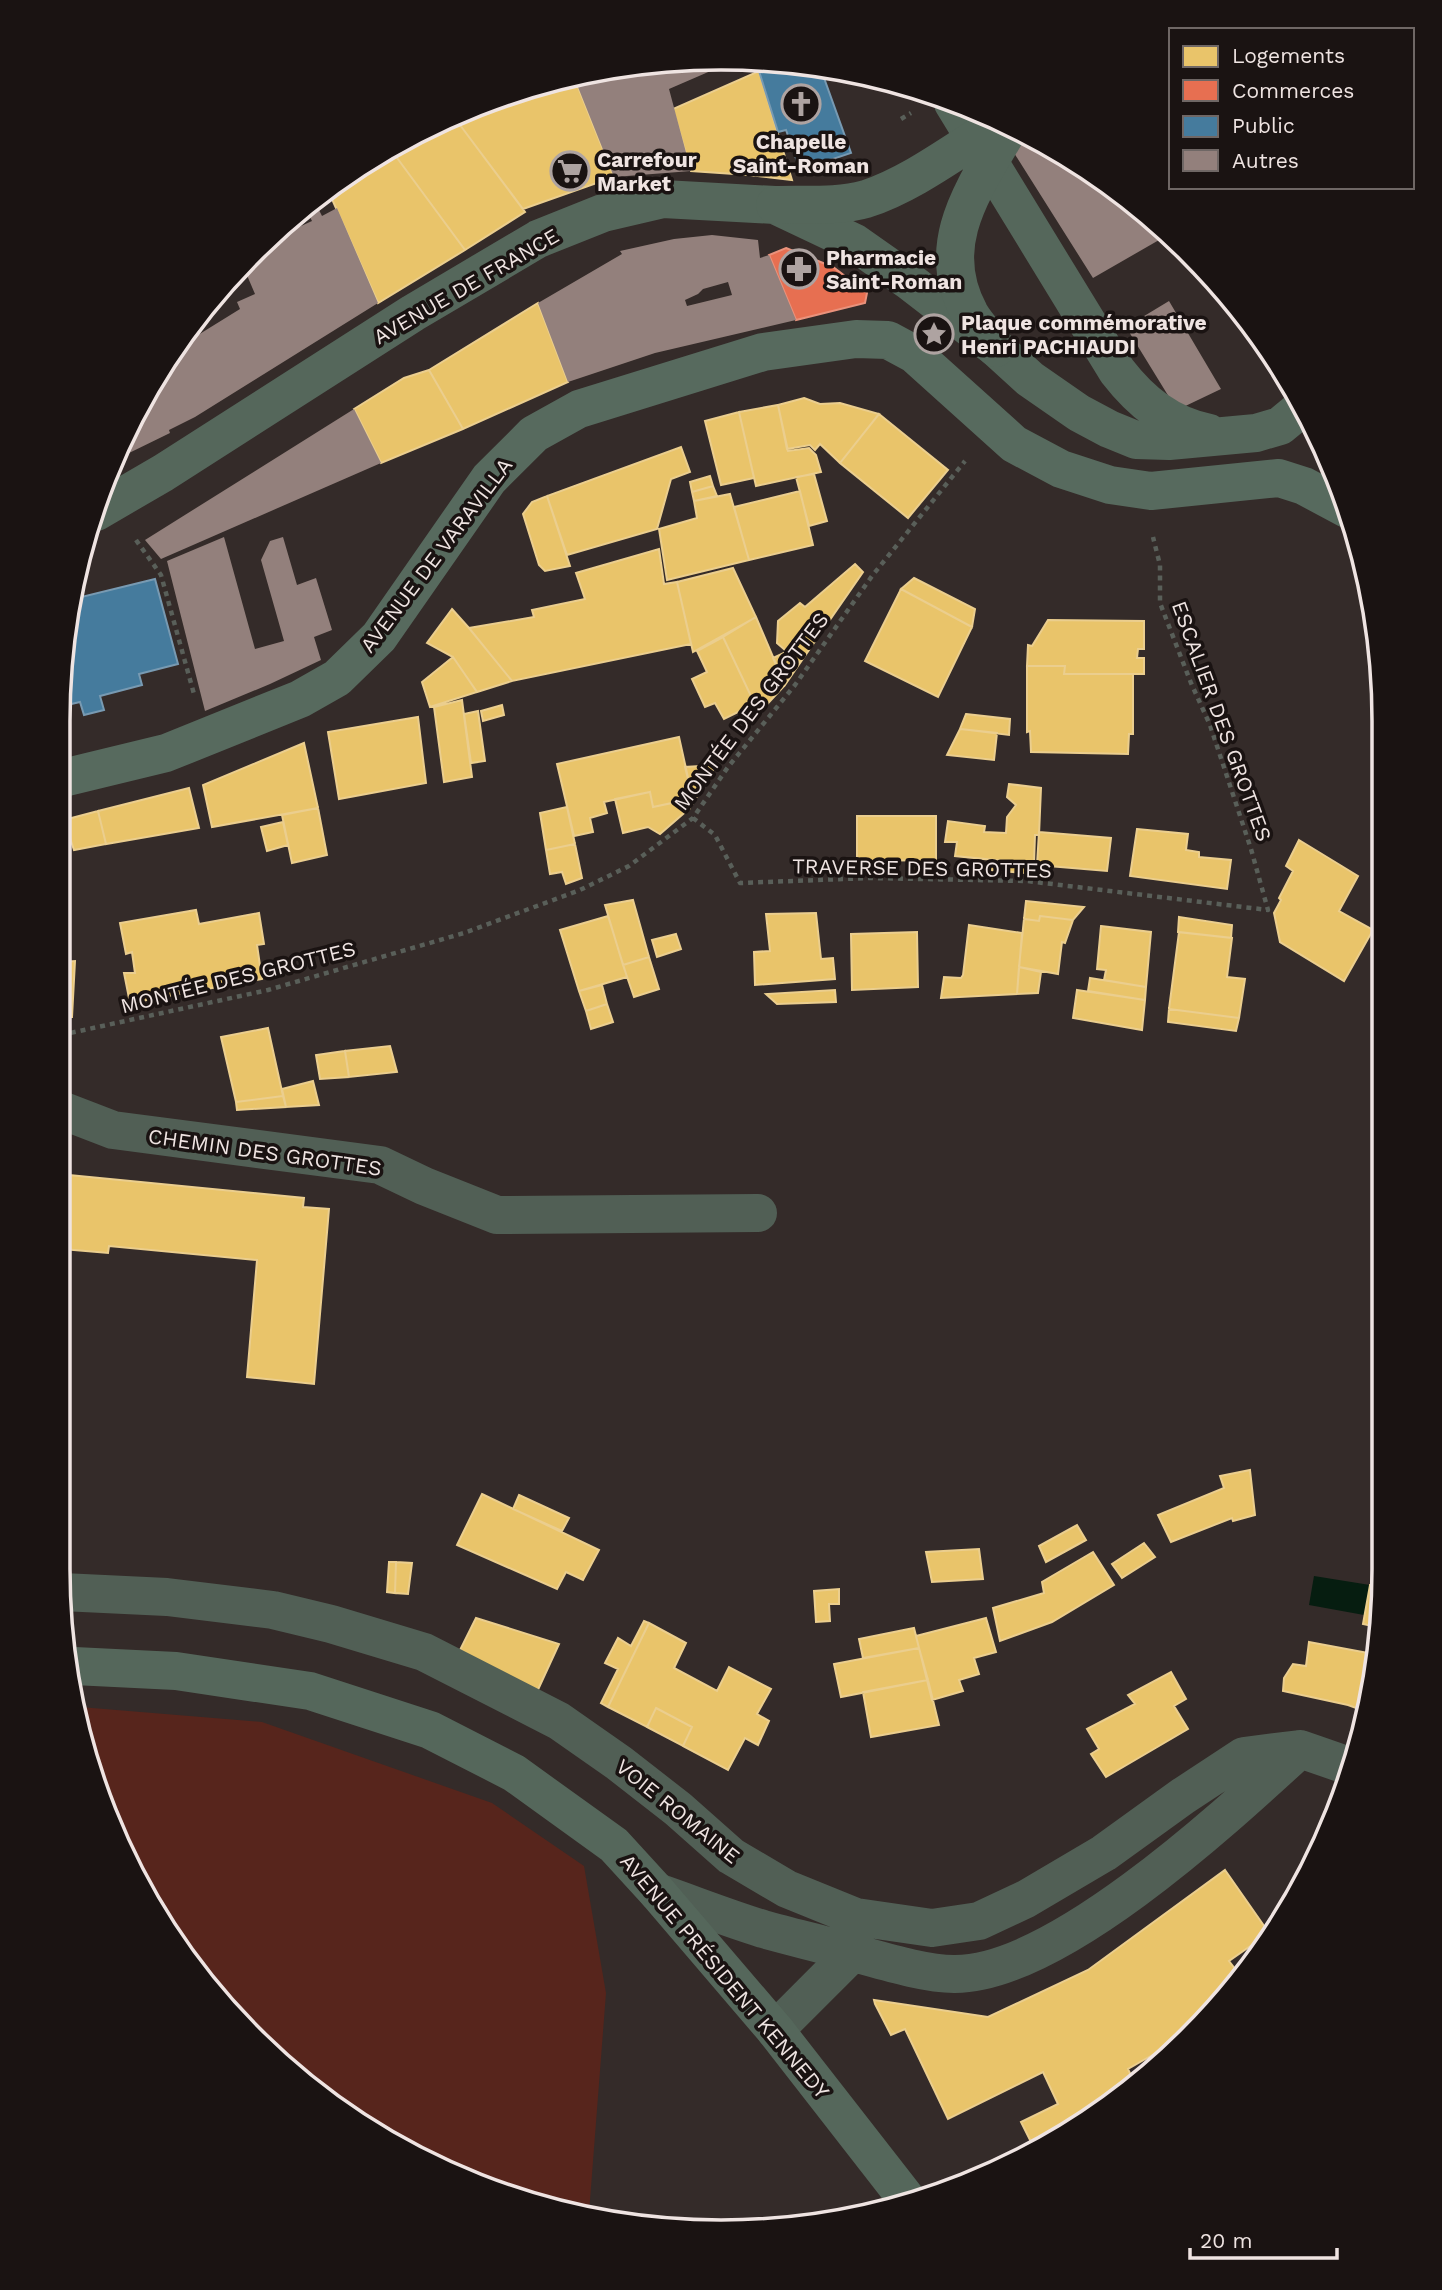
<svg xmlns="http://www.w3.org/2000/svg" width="1442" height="2290" viewBox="0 0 1442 2290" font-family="'Work Sans',sans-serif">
	<rect width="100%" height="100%" fill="#342b29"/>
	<!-- green -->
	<path fill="#57251c" d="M80,1707L262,1722L492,1803L584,1866L606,1993L589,2213L507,2197L317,2095L170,1938L93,1782Z"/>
	<!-- water -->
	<path fill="#061d10" d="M1314,1576L1370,1585L1364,1615L1309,1605Z"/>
	<!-- homes -->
	<path fill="#e9c46a" stroke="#ebce8e" stroke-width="2" d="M759,71L792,180L749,175L691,171L673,109Z
		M574,77L614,177L523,209L454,117L508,93Z
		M454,117L525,212L465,250L389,147Z
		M389,147L465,250L378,303L328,190Z
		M538,303L568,382L463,429L429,370Z
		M429,370L463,429L381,463L354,409L404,378Z
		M804,398L820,404L840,403L879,414L840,463L820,444L815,450L810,445L787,449L778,405Z
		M778,405L788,451L809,448L816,455L821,472L756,486L739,412Z
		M739,412L754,478L721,485L705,421Z
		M879,414L948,470L908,518L840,463Z
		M681,447L690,472L671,479L657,529L567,555L547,496Z
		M113,458L119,468L106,475L108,467Z
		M814,474L827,521L809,526L796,477Z
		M710,476L713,486L692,492L690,482Z
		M713,486L717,496L694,501L692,492Z
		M800,491L813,545L749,560L734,507Z
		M730,494L749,560L667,580L659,529L697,518L694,501Z
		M547,496L570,566L545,571L539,565L523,514L532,502Z
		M659,549L664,584L677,582L691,644L512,681L469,628L534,617L532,610L585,599L576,573Z
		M855,564L863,572L800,663L777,643L778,621L800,603L805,607Z
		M733,568L756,617L693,652L677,582Z
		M914,578L975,609L972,627L901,589Z
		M901,589L972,627L938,697L865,661Z
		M452,609L469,628L512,681L477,692L453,657L427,643Z
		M756,617L785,685L759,713L723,637Z
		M1048,620L1144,621V649H1138L1137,658H1144V674H1064L1065,666H1027L1028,645L1032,646Z
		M723,637L759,713L750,722L740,711L724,719L715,703L705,707L692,679L707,672L697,651Z
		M786,652L800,663L785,685L773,658Z
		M453,657L477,692L430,707L422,682Z
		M1027,666H1065L1064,674H1133V734H1129L1128,754L1031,752L1030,731L1027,732Z
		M462,700L472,777L444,782L434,707Z
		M502,705L504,715L483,721L481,711Z
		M478,711L485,761L471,763L464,714Z
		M966,714L1010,719L1009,735L960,729Z
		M418,717L426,783L339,799L328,732Z
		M960,729L997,733L994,760L947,755Z
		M679,737L691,791L686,800L653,807L650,792L604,802L607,813L590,818L593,832L574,836L557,764Z
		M304,743L318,808L212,827L203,785Z
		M716,765L690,808L686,800L691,791L685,767Z
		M1009,784L1041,788L1039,835H1035L1034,864L955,856L957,842H945L948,821L985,826L984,832L1006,833L1007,817L1016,805L1007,797Z
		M189,788L199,828L106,844L98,811Z
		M650,792L653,807L686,800L690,808L660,834L648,827L623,833L615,799Z
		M567,807L575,844L546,850L540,813Z
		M318,808L327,855L292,863L282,815Z
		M98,811L106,844L74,850L64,820Z
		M857,816H936V860L857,861Z
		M283,822L288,845L267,851L261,827Z
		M1137,829L1188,834L1186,850L1199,852V857L1231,860L1227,889L1130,876Z
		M1039,832L1111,838L1107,871L1037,865Z
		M1299,840L1358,876L1339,911L1373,930L1344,981L1280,942L1274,913L1281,900L1279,898L1293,871L1286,866Z
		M575,844L582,878L566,884L562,872L550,874L546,850Z
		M992,860L1037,865L1036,874L991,870Z
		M633,900L649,957L623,965L605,905Z
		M1026,901L1084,907L1073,920L1040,916L1039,921L1024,919Z
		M196,910L199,924L259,913L264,944L257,945L262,979L130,1003L124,973H135L132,952L126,954L120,923Z
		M816,913L821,959L833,958L835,979L755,985L754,952L770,951L766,914Z
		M608,916L627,977L579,991L560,930Z
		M1040,916L1073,920L1065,943L1062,942L1058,974L1019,967L1024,919L1039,921Z
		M1179,917L1232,925L1231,938L1178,932Z
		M969,925L1022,933L1017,994L941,998L944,977L961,978L963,975Z
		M1101,926L1151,932L1146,987L1104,980L1106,970L1097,969Z
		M917,932L918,987L852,990L851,934Z
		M1179,932L1232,938L1227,977L1245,979L1239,1018L1169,1009Z
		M676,934L681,949L657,957L652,940Z
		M649,957L659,989L634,997L623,965Z
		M75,961L72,1017L61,1018V962Z
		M1019,967L1041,972L1038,993L1017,994Z
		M1090,978L1146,987L1145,1000L1088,991Z
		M602,985L607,1004L586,1011L579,991Z
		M835,990L836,1002L777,1004L766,994Z
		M1077,990L1145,1000L1142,1030L1073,1018Z
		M607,1004L613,1022L591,1029L586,1011Z
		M1169,1009L1239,1018L1236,1031L1168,1022Z
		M268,1028L283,1096L236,1102L221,1037Z
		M390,1046L397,1072L349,1077L345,1051Z
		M345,1051L349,1077L320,1079L316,1055Z
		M313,1081L319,1105L286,1107L282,1089Z
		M283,1096L286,1107L237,1110L236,1102Z
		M69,1175L304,1198L303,1207L329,1209L314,1384L247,1377L257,1260L109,1246L108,1253L63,1249Z
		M1250,1470L1255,1515L1233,1521L1232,1518L1171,1542L1158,1515L1224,1488L1220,1476Z
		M482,1494L599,1550L583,1580L566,1572L557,1589L457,1545Z
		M519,1495L569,1518L562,1531L513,1509Z
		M1077,1525L1086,1540L1046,1562L1039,1546Z
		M1144,1543L1155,1557L1122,1578L1112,1564Z
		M979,1549L983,1579L932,1582L926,1552Z
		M1093,1552L1114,1585L1052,1622L1000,1641L993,1608L1044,1593L1042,1582Z
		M389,1562H396L395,1593L387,1592Z
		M396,1562L412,1563L408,1594L395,1593Z
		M1370,1585L1379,1586L1377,1627L1363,1624Z
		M839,1589V1604H829L830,1621L816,1622L814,1591Z
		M476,1618L559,1644L536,1694L460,1650Z
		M986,1618L996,1652L974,1658L979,1674L959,1680L963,1691L932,1700L916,1636Z
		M644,1621L649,1623L608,1707L601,1703L618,1669L605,1663L618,1638L631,1646Z
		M649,1623L686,1643L674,1668L717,1691L729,1667L771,1689L757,1714L769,1721L758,1745L745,1738L728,1770L683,1746L692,1727L656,1708L647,1727L608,1707Z
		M914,1628L919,1648L863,1658L859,1639Z
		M1309,1642L1379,1655L1364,1711L1348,1705L1283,1691L1284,1678L1293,1664L1306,1666Z
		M919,1648L928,1680L841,1697L834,1664Z
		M1171,1672L1186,1699L1174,1706L1188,1729L1106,1777L1091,1754L1099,1749L1087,1729L1135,1704L1128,1695Z
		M928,1680L939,1725L871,1737L863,1692Z
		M656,1708L692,1727L683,1746L647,1727Z
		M1225,1870L1269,1933L1229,1961L1242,1978L1158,2056L1156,2053L1128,2069L1133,2080L1089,2121L1033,2146L1021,2122L1058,2104L1043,2072L948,2119L905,2029L891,2035L875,2004L874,2000L988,2017L1088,1970Z"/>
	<!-- shops -->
	<path fill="#e76f51" stroke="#e9927c" stroke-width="2" d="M786,248L833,267L867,293L865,303L796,320L769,255Z"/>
	<!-- public -->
	<path fill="#457b9d" stroke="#789ab2" stroke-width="2" d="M786,63L818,68L824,78L851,153L800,170L786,130L778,132L759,71Z
		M155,579L178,664L139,674L142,685L100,696L104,710L84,715L80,702L63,706V635L73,599Z"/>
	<!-- building -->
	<path fill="#93807c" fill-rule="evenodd" d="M736,60L669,89L691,171L614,177L574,77L635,63Z
		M992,118L1015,126L1125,195L1166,236L1093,278Z
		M836,158L840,169L818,176L814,165Z
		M314,200L322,216L337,208L378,303L195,417L169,430L170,433L127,454L122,444L170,360L175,357L174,354L177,348L240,309L237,302L255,294L243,266L264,243L312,221L305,207Z
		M712,235L758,240L760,258L769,255L796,320L655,353L568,382L538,303L622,254L620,251L674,239ZM728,282L732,295L687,306L685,300L698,294L703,289Z
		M1169,301L1221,389L1177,410L1126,327Z
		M354,409L381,463L161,559L145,540Z
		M224,537L255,649L284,641L261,560L270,541L283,537L297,585L316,578L332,630L314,637L321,660L270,684L205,711L167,561Z"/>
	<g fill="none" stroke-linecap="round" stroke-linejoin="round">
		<!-- path -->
		<path stroke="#595f59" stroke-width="4.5" stroke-dasharray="5 5" stroke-linecap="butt" d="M898,84L908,98
			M901,119L911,113
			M136,540L161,575L194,694
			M693,818L715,835L740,883L870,878L1027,881L1268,910L1251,849L1210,725L1191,683L1160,603V565L1153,537
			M61,1035L268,990L464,933L580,890L629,866L693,818L728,767L795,685L872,576L965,461"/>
		<!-- street -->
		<path stroke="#515f55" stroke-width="38" d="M61,1110L113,1130L380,1165L424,1186L497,1215L758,1213
			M62,1592L167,1597L273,1610L331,1624L424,1652L559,1721L619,1763L678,1809L731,1856L787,1889L856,1917L932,1928L979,1921L1026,1899L1104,1853L1183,1796L1244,1756L1300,1749L1349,1766
			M657,1892C692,1904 727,1918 763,1929C792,1937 821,1944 850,1952C880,1960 924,1974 954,1974C1056,1975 1226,1817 1300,1749
			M775,2030L852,1953"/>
		<!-- secondary -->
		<path stroke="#576a5e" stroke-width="38" d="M63,778L166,753L300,699L337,678L379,637L489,479L534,434L579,409L763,352L856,339L888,340L914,354L1014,444L1061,469L1110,485L1151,491L1279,478L1304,486L1347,509"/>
		<!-- primary -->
		<path stroke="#55675b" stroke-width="38" d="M953,103L1117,371C1141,402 1169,425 1209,433
			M96,512L163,473L413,313L538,239L603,213L663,199L775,205L855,243L909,281L996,348L1030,379L1079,413L1109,429L1136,440L1169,441L1256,433L1280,426L1303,407
			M74,1666L176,1671L310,1691L430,1730L514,1773L614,1845L657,1892L775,2030L909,2202"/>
		<!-- primary-bridge -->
		<path stroke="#55675b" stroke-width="38" d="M775,205C804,204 838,207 866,199C913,184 960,147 1002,122
			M996,348C988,337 977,326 970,314C931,243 976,186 1011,125"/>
	</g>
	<!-- icons -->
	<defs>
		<g id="church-ring" transform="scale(2.0125)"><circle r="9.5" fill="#1a1312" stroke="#aea3a1" stroke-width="1.5"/><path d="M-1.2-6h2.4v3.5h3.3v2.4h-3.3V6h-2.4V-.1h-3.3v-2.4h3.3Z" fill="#aea3a1"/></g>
		<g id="supermarket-ring" transform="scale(2.0125)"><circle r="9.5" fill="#1a1312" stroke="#aea3a1" stroke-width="1.5"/><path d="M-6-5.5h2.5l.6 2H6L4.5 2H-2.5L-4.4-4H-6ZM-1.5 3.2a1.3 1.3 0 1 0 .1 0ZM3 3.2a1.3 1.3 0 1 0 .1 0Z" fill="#aea3a1"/></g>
		<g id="pharmacy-ring" transform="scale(2.0125)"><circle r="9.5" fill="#1a1312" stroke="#aea3a1" stroke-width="1.5"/><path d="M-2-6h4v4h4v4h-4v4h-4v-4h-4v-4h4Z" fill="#aea3a1"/></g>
		<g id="sight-ring" transform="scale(2.0125)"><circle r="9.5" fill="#1a1312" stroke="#aea3a1" stroke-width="1.5"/><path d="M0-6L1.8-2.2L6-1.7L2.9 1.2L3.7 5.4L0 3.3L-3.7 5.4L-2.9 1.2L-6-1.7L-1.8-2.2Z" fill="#aea3a1"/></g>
	</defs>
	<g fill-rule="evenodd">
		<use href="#church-ring" x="801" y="104"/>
		<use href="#supermarket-ring" x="570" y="171"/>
		<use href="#pharmacy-ring" x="799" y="269"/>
		<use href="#sight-ring" x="934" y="334"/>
	</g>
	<g text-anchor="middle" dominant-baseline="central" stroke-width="7" stroke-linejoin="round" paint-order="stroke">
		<!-- poi labels -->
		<g font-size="21" font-weight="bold" fill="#efe4e2" stroke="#1a1312" text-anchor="start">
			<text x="801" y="141" text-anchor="middle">Chapelle<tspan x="801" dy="24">Saint-Roman</tspan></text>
			<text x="597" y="159">Carrefour<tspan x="597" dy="24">Market</tspan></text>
			<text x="826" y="257">Pharmacie<tspan x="826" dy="24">Saint-Roman</tspan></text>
			<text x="961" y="322">Plaque commémorative<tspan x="961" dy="24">Henri PACHIAUDI</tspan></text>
		</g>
		<!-- street labels -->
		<g font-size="21" fill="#efe4e2" stroke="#1a1312">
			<text transform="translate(466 286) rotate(-30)">AVENUE DE FRANCE</text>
			<text transform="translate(436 555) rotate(-53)">AVENUE DE VARAVILLA</text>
			<text transform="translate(751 711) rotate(-53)">MONTÉE DES GROTTES</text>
			<text transform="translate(1222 721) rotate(70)">ESCALIER DES GROTTES</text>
			<text transform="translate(922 868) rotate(1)">TRAVERSE DES GROTTES</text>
			<text transform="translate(238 977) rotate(-14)">MONTÉE DES GROTTES</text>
			<text transform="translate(265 1152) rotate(8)">CHEMIN DES GROTTES</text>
			<text transform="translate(678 1811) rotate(39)">VOIE ROMAINE</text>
			<text transform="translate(725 1976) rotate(50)">AVENUE PRÉSIDENT KENNEDY</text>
		</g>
	</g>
	<!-- crop -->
	<path d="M0 0H1442V2290H0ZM721 70H721A651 651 0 0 1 1372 721V1569A651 651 0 0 1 721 2220H721A651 651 0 0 1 70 1569V721A651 651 0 0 1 721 70Z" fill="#1a1312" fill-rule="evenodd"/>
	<path fill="none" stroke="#efe4e2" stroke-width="3.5" d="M721 70H721A651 651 0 0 1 1372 721V1569A651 651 0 0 1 721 2220H721A651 651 0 0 1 70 1569V721A651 651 0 0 1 721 70Z"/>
	<!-- legend -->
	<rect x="1169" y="28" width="245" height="161" fill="#1a1312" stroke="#6f6765" stroke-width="2"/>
	<rect x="1183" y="46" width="35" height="21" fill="#e9c46a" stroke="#6f6765" stroke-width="2"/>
	<text x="1232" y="63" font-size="21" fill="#efe4e2">Logements</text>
	<rect x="1183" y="80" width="35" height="21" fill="#e76f51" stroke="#6f6765" stroke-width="2"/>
	<text x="1232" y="98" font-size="21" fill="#efe4e2">Commerces</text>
	<rect x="1183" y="116" width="35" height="21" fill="#457b9d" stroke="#6f6765" stroke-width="2"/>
	<text x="1232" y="133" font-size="21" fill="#efe4e2">Public</text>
	<rect x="1183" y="150" width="35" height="21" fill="#93807c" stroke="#6f6765" stroke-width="2"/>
	<text x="1232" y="168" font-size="21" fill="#efe4e2">Autres</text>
	<!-- scale -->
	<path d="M1190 2248v10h147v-10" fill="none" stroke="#efe4e2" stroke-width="3.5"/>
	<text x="1200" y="2248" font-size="21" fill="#efe4e2" stroke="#1a1312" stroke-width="5" paint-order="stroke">20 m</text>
</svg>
